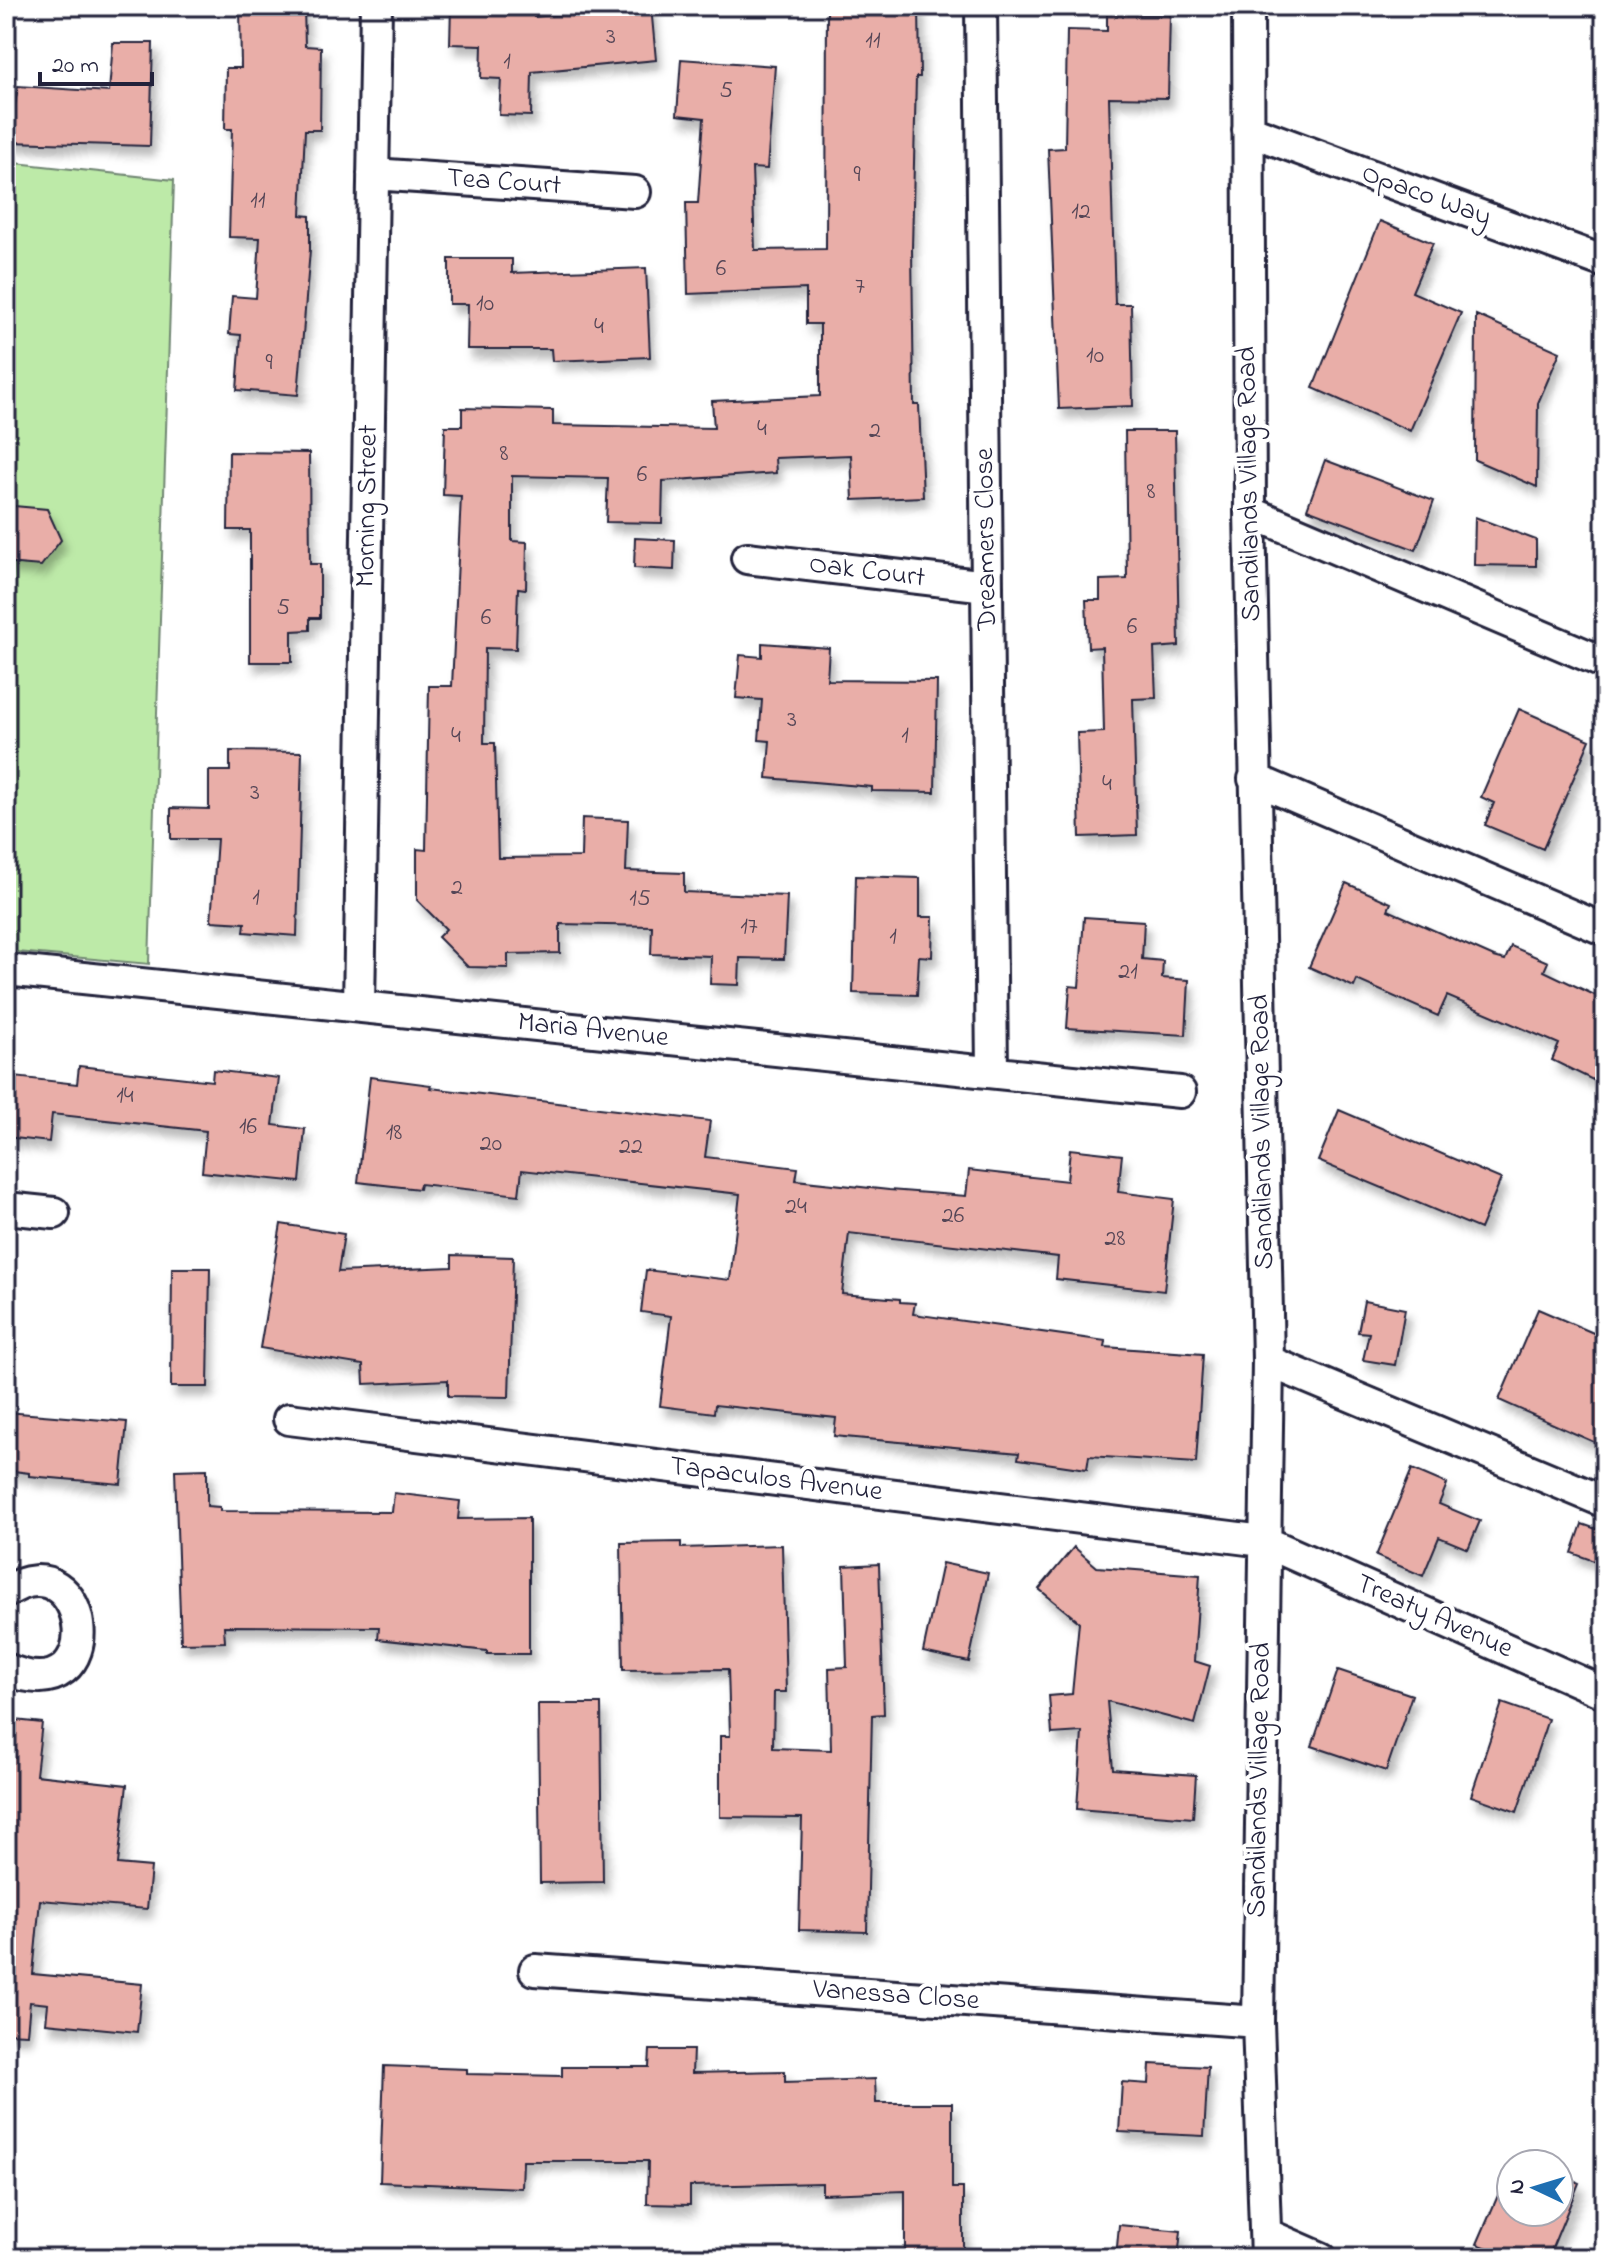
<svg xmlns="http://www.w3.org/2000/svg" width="1611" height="2264" viewBox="0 0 1611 2264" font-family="'Indie Flower',sans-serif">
	<defs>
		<filter id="shadow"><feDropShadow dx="5" dy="9" stdDeviation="4" flood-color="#0004"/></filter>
	</defs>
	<rect width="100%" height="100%" fill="#fff"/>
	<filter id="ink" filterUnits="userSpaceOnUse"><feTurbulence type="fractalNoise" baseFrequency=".0125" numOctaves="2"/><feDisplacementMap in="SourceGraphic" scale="16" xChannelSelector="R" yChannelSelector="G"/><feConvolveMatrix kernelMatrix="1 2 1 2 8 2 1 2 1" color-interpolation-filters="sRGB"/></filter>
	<g filter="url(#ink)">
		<!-- green -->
		<path fill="#bdeaa8" stroke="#708672" stroke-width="2" d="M6,162L174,180L149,964L6,951Z"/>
		<!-- building -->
		<path fill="#e9aea8" stroke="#22223b" stroke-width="2" filter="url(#shadow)" d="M240,6H304L305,46L321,47L320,130H305L301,215L310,216V250L298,395L237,390L241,335L229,334L232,296L256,298L260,238L229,237L232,129H225L226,68H241Z
			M451,6L534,7V17L651,6L656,60L532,72L531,116L499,115L501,79L481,78L482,45L450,44Z
			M827,6H919L920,77H916L912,249L914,405H919L923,497L853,500L851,455L775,458L776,473L663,481L662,523L606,522L608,478L512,476V541L527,542L526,589L518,588L516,649L485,648L484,743H495L498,858L581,857L582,818L628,820L626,871L684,873V892L787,896L784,959L740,958L739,985L710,984L711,956L651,954L652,926L560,924V953L508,954V968L468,967L438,937L446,929L417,900V849L426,850L429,686H452L461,496L443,495L445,426H462V408L553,410V425L714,428L712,401L820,396V324H806V289L688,294L686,203H698L704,118L677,115L681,59L775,66L767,169L752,168L755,250L826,249Z
			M1107,14L1170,15L1168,98L1109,97L1115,304H1131L1133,406L1059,409L1048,149L1065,148L1067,30L1107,31Z
			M113,43H153L150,146L9,142L18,86L109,92Z
			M1380,221L1433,243L1412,292L1461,313L1410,431L1313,388Z
			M449,259H512V273L646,268L650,357L552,361L551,349H467L468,304H449Z
			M1476,315L1560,352L1538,403L1537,487L1475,460Z
			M1125,431H1175L1179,646L1154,648L1156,698L1133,699L1137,835L1080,837L1077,733L1104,732L1102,647L1088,648L1086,600H1100V580L1127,579Z
			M229,452L309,453L310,564H320V618H310V630L292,631V662H250V530H228Z
			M1325,460L1434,501L1416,550L1307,509Z
			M14,506L47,509L61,540L41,566L6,563V517Z
			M1475,517L1536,540V566L1474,565Z
			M635,538L675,540L674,570L634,568Z
			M762,643L829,648L827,680L937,681L935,792L872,791V787L767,778L770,741L759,740L762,700L736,698L740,655L762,657Z
			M1519,709L1590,740L1543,849L1485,825L1494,803L1481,797Z
			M230,751L302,752L297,936L244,932L245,923L211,921L217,839H171V808L209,809V771H230Z
			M856,876L920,878V917H933L932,957L919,956L917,995L853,993Z
			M1346,883L1391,903L1388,910L1494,957L1505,960L1511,946L1548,962L1544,971L1605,1000V1086L1552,1060L1559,1044L1447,996L1438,1016L1357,980L1354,987L1309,967Z
			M1084,917L1144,921L1142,959L1163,961L1162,978L1189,980L1186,1035L1067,1028L1070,986L1079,987Z
			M79,1066L212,1081L213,1070L279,1078L273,1125L305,1129L300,1182L202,1172L206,1131L52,1114L49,1142L6,1137V1076L77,1084Z
			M370,1077L431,1085L430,1088L710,1121L705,1157L798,1168L796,1180L889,1190L966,1196L969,1170L1067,1181L1070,1149L1122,1155L1118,1192L1174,1199L1164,1291L1056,1279L1058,1257L849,1233L842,1294L900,1299V1302L915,1303L913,1314L1106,1341L1105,1347L1203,1354L1196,1463L1089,1456L1087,1469L1018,1459L1019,1453L834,1436L836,1418L715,1405L714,1413L660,1406L671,1316L641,1312L646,1270L730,1280L740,1194L522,1170L519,1195L420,1184L419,1189L358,1182Z
			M1339,1110L1501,1179L1480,1229L1318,1161Z
			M281,1224L344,1234L338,1272L452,1267V1255L513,1257L509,1397L448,1396V1380L364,1384L363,1365L260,1348Z
			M172,1268H210L208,1387H171Z
			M1364,1301L1405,1309L1395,1365L1363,1360L1369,1333L1358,1332Z
			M1538,1309L1605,1338V1447L1499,1400Z
			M6,1412L127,1422L121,1484L29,1476V1473L6,1470Z
			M207,1469V1506L220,1507V1511L392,1512L394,1493L460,1501L458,1519L529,1518V1654H487V1651L378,1639L379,1627L224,1626L225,1642L181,1643L175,1470Z
			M1412,1469L1447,1484L1439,1504L1480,1521L1468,1549L1439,1537L1423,1576L1376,1556Z
			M1582,1524L1605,1532V1565L1572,1553Z
			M681,1542V1548L782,1545L786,1692H774L773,1748L831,1750L829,1668L847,1667L844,1566L879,1564L884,1714L872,1715L867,1932L799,1930L802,1818L720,1817V1736H730L728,1669L623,1670L621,1543Z
			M1074,1547L1097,1567L1200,1575L1194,1661L1210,1666L1195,1724L1107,1701L1113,1769L1196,1775L1193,1818L1077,1809L1082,1732L1052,1734L1049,1696L1072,1694L1079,1622L1039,1589Z
			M942,1563L988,1573L969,1662L923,1652Z
			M1338,1670L1412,1695L1386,1771L1312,1746Z
			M1502,1703L1548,1719L1517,1812L1471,1796Z
			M538,1704H601L603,1882L540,1883Z
			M6,1719L42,1723L36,1775L127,1785L118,1864L151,1867L147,1909L40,1900L33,1974L142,1984L137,2032L46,2023L48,2004L30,2002L27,2034L6,2033Z
			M650,2050H693L692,2073L785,2071V2082L875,2079L876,2103H952V2188H963V2258H905V2191L822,2194V2183L690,2186V2205L647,2204L648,2161H523L522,2188L380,2182L384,2066L467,2069V2074L562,2076V2067H649Z
			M1150,2064L1208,2067L1204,2136L1119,2132L1122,2082L1149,2084Z
			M1559,2174L1579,2183L1548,2258H1484L1488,2248L1477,2244L1499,2193L1506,2196L1511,2185V2212H1559Z
			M1119,2225L1181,2231L1178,2258H1116Z"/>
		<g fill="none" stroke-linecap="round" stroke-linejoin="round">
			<!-- minor casing -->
			<g stroke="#22223b" stroke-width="36">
				<path id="minor" d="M981,6L992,1072
					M1248,6L1250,512L1268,1361L1258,2022L1266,2258
					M1248,130L1605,262
					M373,174L635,192
					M1250,512L1605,663
					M747,558L987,586
					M1254,779L1605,930
					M6,970L1180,1092
					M359,1006L376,6
					M6,1208L54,1213
					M1268,1361L1605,1502
					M289,1419L1263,1541L1605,1693
					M6,1592C91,1536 114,1716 6,1669
					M535,1970L1258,2022
					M1266,2234L1321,2258"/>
			</g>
			<!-- minor -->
			<use href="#minor" stroke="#fff" stroke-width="30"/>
		</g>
	</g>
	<g text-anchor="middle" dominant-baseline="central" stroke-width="8" stroke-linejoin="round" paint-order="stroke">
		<!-- number labels -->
		<g font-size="24" fill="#544556">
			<text x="611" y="37">3</text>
			<text x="873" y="41">11</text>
			<text x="507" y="62">1</text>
			<text x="726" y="91">5</text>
			<text x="857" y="175">9</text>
			<text x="258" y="201">11</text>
			<text x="1081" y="212">12</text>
			<text x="721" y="269">6</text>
			<text x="860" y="287">7</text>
			<text x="485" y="304">10</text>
			<text x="599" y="327">4</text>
			<text x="1095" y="356">10</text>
			<text x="269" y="363">9</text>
			<text x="762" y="429">4</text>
			<text x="875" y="431">2</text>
			<text x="504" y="454">8</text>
			<text x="642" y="475">6</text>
			<text x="1151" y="492">8</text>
			<text x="283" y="608">5</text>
			<text x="486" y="618">6</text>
			<text x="1132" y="627">6</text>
			<text x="792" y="720">3</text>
			<text x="456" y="736">4</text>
			<text x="905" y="736">1</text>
			<text x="1107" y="784">4</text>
			<text x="255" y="793">3</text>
			<text x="457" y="888">2</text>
			<text x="256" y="898">1</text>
			<text x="640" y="899">15</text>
			<text x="749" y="927">17</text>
			<text x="893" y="937">1</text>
			<text x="1128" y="972">21</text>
			<text x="125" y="1096">14</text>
			<text x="248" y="1127">16</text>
			<text x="394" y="1133">18</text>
			<text x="491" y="1144">20</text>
			<text x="631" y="1147">22</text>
			<text x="796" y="1207">24</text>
			<text x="953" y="1216">26</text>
			<text x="1115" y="1239">28</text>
		</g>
		<!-- street labels -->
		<g font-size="28" fill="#22223b" stroke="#fff">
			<text transform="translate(504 183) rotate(4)">Tea Court</text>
			<text transform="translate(1426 196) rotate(20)">Opaco Way</text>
			<text transform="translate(1250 484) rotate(-91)">Sandilands Village Road</text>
			<text transform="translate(368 506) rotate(-89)">Morning Street</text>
			<text transform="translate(987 539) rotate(-91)">Dreamers Close</text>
			<text transform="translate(867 572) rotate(7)">Oak Court</text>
			<text transform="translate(593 1031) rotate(6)">Maria Avenue</text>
			<text transform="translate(1263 1132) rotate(-91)">Sandilands Village Road</text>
			<text transform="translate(776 1480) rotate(7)">Tapaculos Avenue</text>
			<text transform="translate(1434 1617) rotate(24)">Treaty Avenue</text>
			<text transform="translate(1260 1780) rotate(-89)">Sandilands Village Road</text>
			<text transform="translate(896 1996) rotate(4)">Vanessa Close</text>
		</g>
	</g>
	<!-- margin -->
	<rect width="1611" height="2264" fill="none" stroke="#fff" stroke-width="32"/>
	<rect x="16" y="16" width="1579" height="2232" fill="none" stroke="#22223b" stroke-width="3" filter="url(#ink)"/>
	<!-- north arrow -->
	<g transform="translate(1535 2188) rotate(274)"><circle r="38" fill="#ffffff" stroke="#a7a7b1" stroke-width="2"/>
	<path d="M0-6L14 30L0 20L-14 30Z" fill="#1f6fb2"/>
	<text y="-12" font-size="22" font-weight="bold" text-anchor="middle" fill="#22223b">N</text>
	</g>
	<!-- scale -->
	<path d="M40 72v12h112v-12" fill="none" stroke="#22223b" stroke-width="4"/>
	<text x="52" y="72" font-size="24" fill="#22223b" stroke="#ffffff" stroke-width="6" paint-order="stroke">20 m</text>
</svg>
